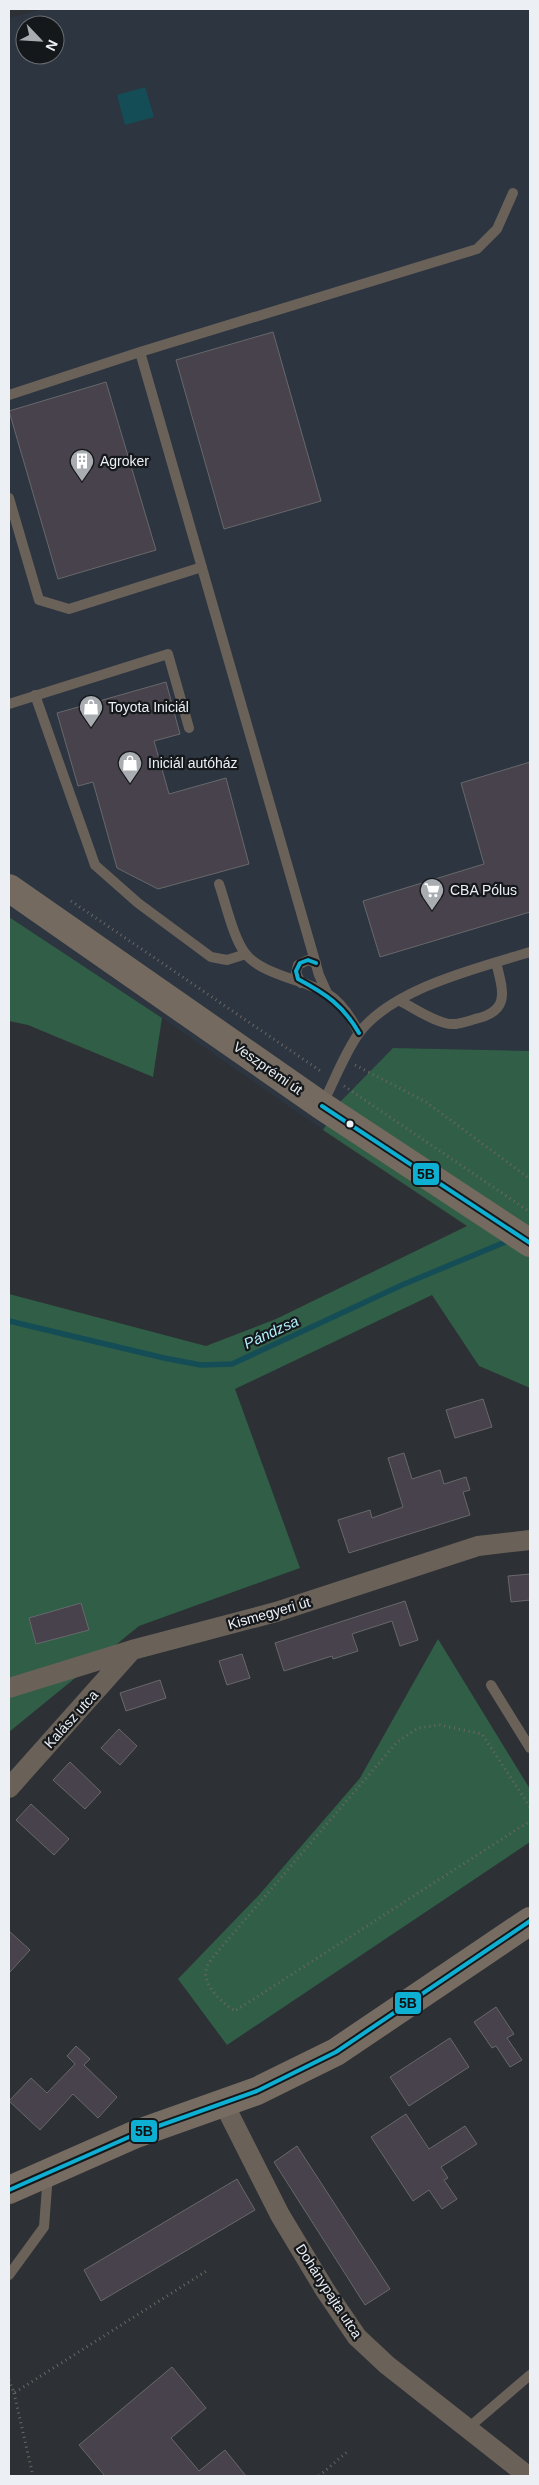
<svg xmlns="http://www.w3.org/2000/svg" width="539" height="2485" viewBox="0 0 539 2485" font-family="Arial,sans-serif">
	<rect width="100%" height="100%" fill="#2d3034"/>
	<!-- built -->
	<path fill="#2c3540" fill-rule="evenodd" d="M43,9H530V1051L393,1048L341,1101L323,1130L162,1018L9,917V18ZM25,25H55V55H25Z"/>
	<!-- green -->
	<path fill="#305e47" d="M9,917L162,1018L153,1077L28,1025L9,1021Z
		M393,1048L530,1051V1388L479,1366L432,1295L235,1389L300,1568L139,1626L9,1732V1294L206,1346L276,1319L467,1226L323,1130L341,1101Z
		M438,1639L530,1789V1842L227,2045L178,1979L259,1895L360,1778Z"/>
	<!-- water -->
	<path fill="#154d57" d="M145,87L154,117L125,125L117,95Z"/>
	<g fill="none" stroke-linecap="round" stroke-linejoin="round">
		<!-- stream -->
		<path stroke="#154d57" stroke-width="5.5" d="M9,1321L164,1358L201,1365L232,1364L402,1285L510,1240"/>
	</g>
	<!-- building -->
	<path fill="#47424b" stroke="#68686b" d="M273,332L321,501L224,529L176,360Z
		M106,382L156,550L58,579L9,411Z
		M166,682L180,734L154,741L169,794L226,778L249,864L158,889L117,868L93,782L78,786L57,713Z
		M530,762V912L380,957L363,901L484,864L461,783Z
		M483,1399L492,1427L455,1438L446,1410Z
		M404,1453L412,1479L440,1470L444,1484L466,1477L470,1490L463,1492L470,1515L349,1553L338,1520L370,1510L372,1518L403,1507L388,1458Z
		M530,1574V1600L511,1602L508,1576Z
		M405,1601L418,1640L400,1646L392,1621L352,1634L358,1651L333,1659L332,1656L284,1671L275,1643Z
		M81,1603L89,1630L36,1644L29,1618Z
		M242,1654L250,1678L227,1685L219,1661Z
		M160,1680L166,1698L126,1711L120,1693Z
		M119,1729L137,1746L120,1765L101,1748Z
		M70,1762L101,1792L85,1809L53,1780Z
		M31,1804L69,1839L54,1855L16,1820Z
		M9,1931L30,1950L9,1973Z
		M496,2007L514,2034L507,2038L522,2060L510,2067L496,2046L492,2048L474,2022Z
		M450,2038L469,2067L409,2106L390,2077Z
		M76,2046L90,2059L84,2065L117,2097L98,2118L73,2094L40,2130L9,2101L31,2078L47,2093L75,2064L67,2056Z
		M406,2114L429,2149L465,2126L477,2144L441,2167L448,2178L444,2180L457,2199L442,2209L429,2190L413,2201L371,2137Z
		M297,2146L390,2289L365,2305L274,2162Z
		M237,2179L255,2210L101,2301L84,2270Z
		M172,2367L206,2408L171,2438L199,2471L225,2450L246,2476H105L79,2445Z"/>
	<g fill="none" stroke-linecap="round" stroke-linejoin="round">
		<!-- path -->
		<path stroke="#6c6763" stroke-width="3" stroke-dasharray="1 4" stroke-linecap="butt" d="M71,901L322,1072
			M355,1065L426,1102L530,1179
			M344,1086L530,1212
			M530,1807L482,1734L440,1725L418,1728L397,1742L214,1956C211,1960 207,1965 206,1970C202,1984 224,2005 235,2011L530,1821
			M9,2380L14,2393L208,2270
			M14,2393L33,2476
			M319,2476L347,2452"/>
		<!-- service -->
		<path stroke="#6a6159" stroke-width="10" d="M140,352L319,975L328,995
			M9,395L140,352L477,249L497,229L513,193
			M9,498L39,600L69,609L202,567
			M35,695L95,865L138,903L211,957L227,960L246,954
			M9,704L168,654L189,728
			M219,884C226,904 233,937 245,953C261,975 306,980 328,994C342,1003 352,1019 359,1033
			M301,983L296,973L298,965L308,960L316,963
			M400,1001C414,1008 429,1019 445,1023C455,1026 465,1022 475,1019C511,1011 503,991 496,962
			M322,1105C334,1082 344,1054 359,1033C393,988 478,968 530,952
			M491,1685L530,1748
			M9,2275L44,2227L48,2174
			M467,2429L530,2375"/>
		<!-- minor -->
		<path stroke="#6a6159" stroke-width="20" d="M9,1688L132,1650L276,1612L478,1546L530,1540
			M9,1788L132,1650
			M224,2104L280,2215L325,2290L357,2337L387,2365L528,2476"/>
		<!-- secondary -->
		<path stroke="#776c61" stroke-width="28" d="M9,2190L136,2134L257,2091L336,2052L530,1921"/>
		<!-- primary -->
		<path stroke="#746a5f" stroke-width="28" d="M9,888L322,1106L530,1243"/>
		<!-- bus-1 casing -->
		<g stroke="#15181b" stroke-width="8">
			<path id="bus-1" d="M316,963L308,960L300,963L296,971L298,979C326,994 343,1005 359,1033
				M322,1106L530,1243
				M9,2190L136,2134L257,2091L336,2052L530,1921"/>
		</g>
		<!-- bus-1 -->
		<use href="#bus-1" stroke="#0dafd3" stroke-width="4"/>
	</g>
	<!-- icons -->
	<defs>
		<g id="building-pin" transform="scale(1.25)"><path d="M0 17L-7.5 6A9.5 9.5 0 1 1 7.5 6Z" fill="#a9adb1" stroke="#15181b"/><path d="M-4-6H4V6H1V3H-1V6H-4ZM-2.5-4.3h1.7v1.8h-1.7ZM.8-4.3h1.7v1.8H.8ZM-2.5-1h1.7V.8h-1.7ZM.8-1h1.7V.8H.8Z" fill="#fff"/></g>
		<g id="shop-pin" transform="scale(1.25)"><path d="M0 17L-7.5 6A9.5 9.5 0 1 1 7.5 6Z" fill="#a9adb1" stroke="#15181b"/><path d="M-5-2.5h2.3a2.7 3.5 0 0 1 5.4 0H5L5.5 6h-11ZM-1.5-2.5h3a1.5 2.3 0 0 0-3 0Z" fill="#fff"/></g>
		<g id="supermarket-pin" transform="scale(1.25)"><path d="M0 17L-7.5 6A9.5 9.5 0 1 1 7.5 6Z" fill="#a9adb1" stroke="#15181b"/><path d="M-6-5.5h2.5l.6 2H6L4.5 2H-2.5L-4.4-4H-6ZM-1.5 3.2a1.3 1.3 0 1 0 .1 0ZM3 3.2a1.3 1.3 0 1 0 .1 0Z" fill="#fff"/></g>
	</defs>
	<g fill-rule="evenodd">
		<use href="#building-pin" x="82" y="461"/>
		<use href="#shop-pin" x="91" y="707"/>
		<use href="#shop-pin" x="130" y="763"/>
		<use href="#supermarket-pin" x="432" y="890"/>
	</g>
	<!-- markers -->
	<circle fill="#ecf0f5" stroke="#15181b" stroke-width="2" cx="350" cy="1124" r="4.5"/>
	<g text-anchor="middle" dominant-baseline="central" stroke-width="4.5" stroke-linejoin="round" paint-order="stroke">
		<!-- poi labels -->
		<g font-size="14" fill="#ecf0f5" stroke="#15181b" text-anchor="start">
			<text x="100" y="461">Agroker</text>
			<text x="108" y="707">Toyota Iniciál</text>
			<text x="148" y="763">Iniciál autóház</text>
			<text x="450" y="890">CBA Pólus</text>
		</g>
		<!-- street labels -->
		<g font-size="14" fill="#ecf0f5" stroke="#15181b">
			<text transform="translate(268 1068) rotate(35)">Veszprémi út</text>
			<text transform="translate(269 1613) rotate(-16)">Kismegyeri út</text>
			<text transform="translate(71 1719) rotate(-48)">Kalász utca</text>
			<text transform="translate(329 2291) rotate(57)">Dohánypajta utca</text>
		</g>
		<!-- water labels -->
		<g font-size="15" font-style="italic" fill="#b1f0fb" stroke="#15181b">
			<text transform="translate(271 1332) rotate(-25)">Pándzsa</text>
		</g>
	</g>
	<g stroke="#15181b" stroke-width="2">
		<rect x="412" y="1162" width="28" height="24" rx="5" fill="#0dafd3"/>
		<rect x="394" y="1991" width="28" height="24" rx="5" fill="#0dafd3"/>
		<rect x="130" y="2119" width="28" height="24" rx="5" fill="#0dafd3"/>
	</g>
	<g font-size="14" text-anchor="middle" font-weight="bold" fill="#111">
		<text x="426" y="1179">5B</text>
		<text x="408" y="2008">5B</text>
		<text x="144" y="2136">5B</text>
	</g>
	<!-- border -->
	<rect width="539" height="2485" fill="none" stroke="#ecf0f5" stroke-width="20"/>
	<!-- north arrow -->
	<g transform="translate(40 40) rotate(115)"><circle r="24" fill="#15181b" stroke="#6b6e72"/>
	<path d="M0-4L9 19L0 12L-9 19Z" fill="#a9adb1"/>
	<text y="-8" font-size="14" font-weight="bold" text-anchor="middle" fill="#ecf0f5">N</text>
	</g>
</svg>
